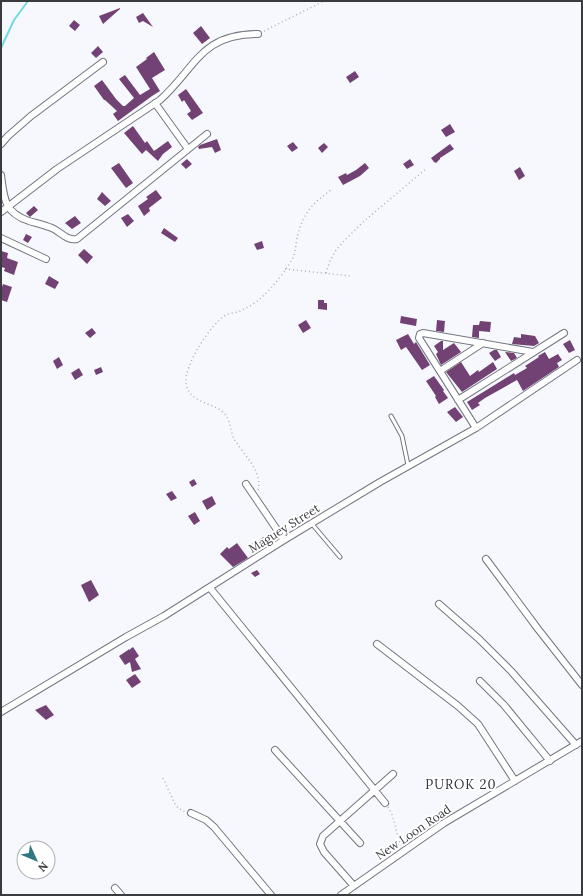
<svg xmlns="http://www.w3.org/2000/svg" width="583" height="896" viewBox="0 0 583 896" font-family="Lora,serif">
	<rect width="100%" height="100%" fill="#f6f8fe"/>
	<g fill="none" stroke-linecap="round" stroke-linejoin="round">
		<!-- stream -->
		<path stroke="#70d8e2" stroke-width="2" d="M1,48L14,20L28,1"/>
	</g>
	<!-- building -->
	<path fill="#734274" d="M120,8V9L103,24L99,16Z
		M143,13L153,27L143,21L139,23L136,17Z
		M74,20L80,25L75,31L69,26Z
		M201,26L210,38L202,44L193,33Z
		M98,46L103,52L96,58L91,53Z
		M154,52L165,70L152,78L160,91L152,96L118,121L113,114L117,111L105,100H104L94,86L102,80L116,99L123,106H125L134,98L119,79L125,75L140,95L150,89L136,67L147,59L146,58Z
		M355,71L359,77L350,83L346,77Z
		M186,89L203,113L192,120L187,114L191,111L184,100L182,102L178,95Z
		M450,124L455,132L446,137L441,130Z
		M133,126L145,143L147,141L154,151L168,141L172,147L163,154L158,161L146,150L142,154L124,133Z
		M217,139L221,150L215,153L212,147L199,149L198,147L200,145Z
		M293,142L298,148L292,152L287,146Z
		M324,143L328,147L322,153L318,148Z
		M450,144L454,149L440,158V159L436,163L434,162L431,158Z
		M187,159L192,164L186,169L181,164Z
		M410,159L414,165L407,169L403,164Z
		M119,163L133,183L126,188L111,168Z
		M365,163L369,168L360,176L343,185L338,177L346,173L347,175L356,170Z
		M520,167L525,176L519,180L514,171Z
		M156,190L162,198L149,208L150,211L144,216L138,206L148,199L146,197Z
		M102,192L111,201L105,206L97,199Z
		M34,206L38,210L30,217L26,213Z
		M128,214L134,221L127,227L121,218Z
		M75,216L81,223L72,229L65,223Z
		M164,228L178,238L175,242L161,233Z
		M26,234L32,237L28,243L23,240Z
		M262,241L264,248L257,250L254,244Z
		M84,249L93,257L87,264L78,255Z
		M1,251L8,253L7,258L18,262L14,275L4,271L5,268L1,267Z
		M49,276L59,282L55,289L45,284Z
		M3,284L12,287L7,302L1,300V290Z
		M318,300H324V303H327V310L318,309Z
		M401,316L417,319L416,326L400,323Z
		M306,320L311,328L303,333L298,325Z
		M437,320L445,321L444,332L436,331Z
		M480,321L491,322L490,332L479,331V338L472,337L473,325H479Z
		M92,328L96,333L90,338L85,333Z
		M408,334L414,344L416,342L430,365L422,370L406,347L401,350L396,340Z
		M521,334L535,336L539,343L534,346L512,344L514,337L521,338Z
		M570,340L575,350L569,353L563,344Z
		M441,341H443V350L454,343L461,352L441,365L436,354L438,352L434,346Z
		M494,350H497L501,357L495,361L489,353Z
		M505,352L514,353L517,358L511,361Z
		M545,352L549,359L558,354L562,360L557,363L559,367L523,391L517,380L485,398L478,403L480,405L472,410L467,402L514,373L515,375L527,368L525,366L539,357L538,356Z
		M59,357L63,365L57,369L53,361Z
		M461,362L470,376L478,370L479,372L493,362L497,369L462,392L446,372Z
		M101,367L103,372L96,375L94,370Z
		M79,368L83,375L75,380L71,373Z
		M434,376L444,390L443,391L448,398L439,404L435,397L436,396L426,381Z
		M455,407L463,417L456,422L447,412Z
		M194,479L197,484L192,487L189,482Z
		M172,491L177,498L171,501L166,494Z
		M212,496L216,504L207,510L202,501Z
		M195,512L200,521L194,525L188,516Z
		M272,532L275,539L264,545L265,546L257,552L252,544Z
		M237,543L248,558L233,567L220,554L227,547L229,549Z
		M257,570L260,574L255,577L251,573Z
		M91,580L99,595L89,602L81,585Z
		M133,647L139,656L135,659L141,669L132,672L130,662L125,665L119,656L128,650V649L129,650Z
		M135,674L141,682L132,688L126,680Z
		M46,705L54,715L46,720L35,710Z"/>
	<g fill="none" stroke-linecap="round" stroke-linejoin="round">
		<!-- lane casing -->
		<g stroke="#73767f" stroke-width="5">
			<path id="lane" d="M391,416L402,436L408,465
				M312,524L340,557"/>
		</g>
		<!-- street casing -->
		<g stroke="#73767f" stroke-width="8">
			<path id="street" d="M155,103L188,149
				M1,144L8,136L31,116L103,62
				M1,175C4,198 4,213 29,221C36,223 45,225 52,228C61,232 67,241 77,239L207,134
				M1,212L57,169L160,100C196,68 200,34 258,34
				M1,238L46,259
				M440,371L483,343
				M458,400L564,333
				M476,428L419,338L420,334L423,333L533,352
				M246,484L284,540
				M486,559L538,629L582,685
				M210,588L385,803
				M439,604L479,639L511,671L576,745
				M377,644L458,706L478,724L515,781
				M480,681L504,705L550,761
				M1,712L126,637L164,616L284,540L380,482L476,428L577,360
				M275,750L360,843
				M191,813L206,820L214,827L271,895
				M354,886L324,852L320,844L323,836L393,774
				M115,888L121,895
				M341,895L444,823L582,741"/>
		</g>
		<!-- path -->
		<path stroke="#adafb4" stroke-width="1.5" stroke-dasharray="1 3" stroke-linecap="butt" d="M264,31L324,1
			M285,269L351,276
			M326,273L330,261L336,250L345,240L363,222L427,168
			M258,490C263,471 243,454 234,439C230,431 231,419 223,412C211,402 190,403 186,384C183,367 211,323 226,315C230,313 234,313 238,312C247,308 256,303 263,296C272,288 290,266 294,255C296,248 296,241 298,234C303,213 314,202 331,190
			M163,778L175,804L178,808L185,812
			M388,807C396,819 395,833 401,845"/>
		<!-- lane -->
		<use href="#lane" stroke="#fff" stroke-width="3"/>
		<!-- street -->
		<use href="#street" stroke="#fff" stroke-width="6"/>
	</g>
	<g text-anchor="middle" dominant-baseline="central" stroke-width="4" stroke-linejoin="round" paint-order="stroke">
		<!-- street labels -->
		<g font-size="12" fill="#393b3f" stroke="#fff">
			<text transform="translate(284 528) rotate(-32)">Maguey Street</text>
			<text transform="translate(413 832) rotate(-34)">New Loon Road</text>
		</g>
		<!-- neighbourhood labels -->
		<g font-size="13" letter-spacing="1" fill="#32353d" stroke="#fff">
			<text x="461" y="784">PUROK 20</text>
		</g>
	</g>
	<!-- border -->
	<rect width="583" height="896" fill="none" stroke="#393b3f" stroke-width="4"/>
	<!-- north arrow -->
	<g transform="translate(36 860) rotate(134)"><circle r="19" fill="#ffffff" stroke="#b0b1b2"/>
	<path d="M0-3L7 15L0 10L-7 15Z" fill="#307881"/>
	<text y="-6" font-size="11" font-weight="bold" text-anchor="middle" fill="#393b3f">N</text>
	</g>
</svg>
